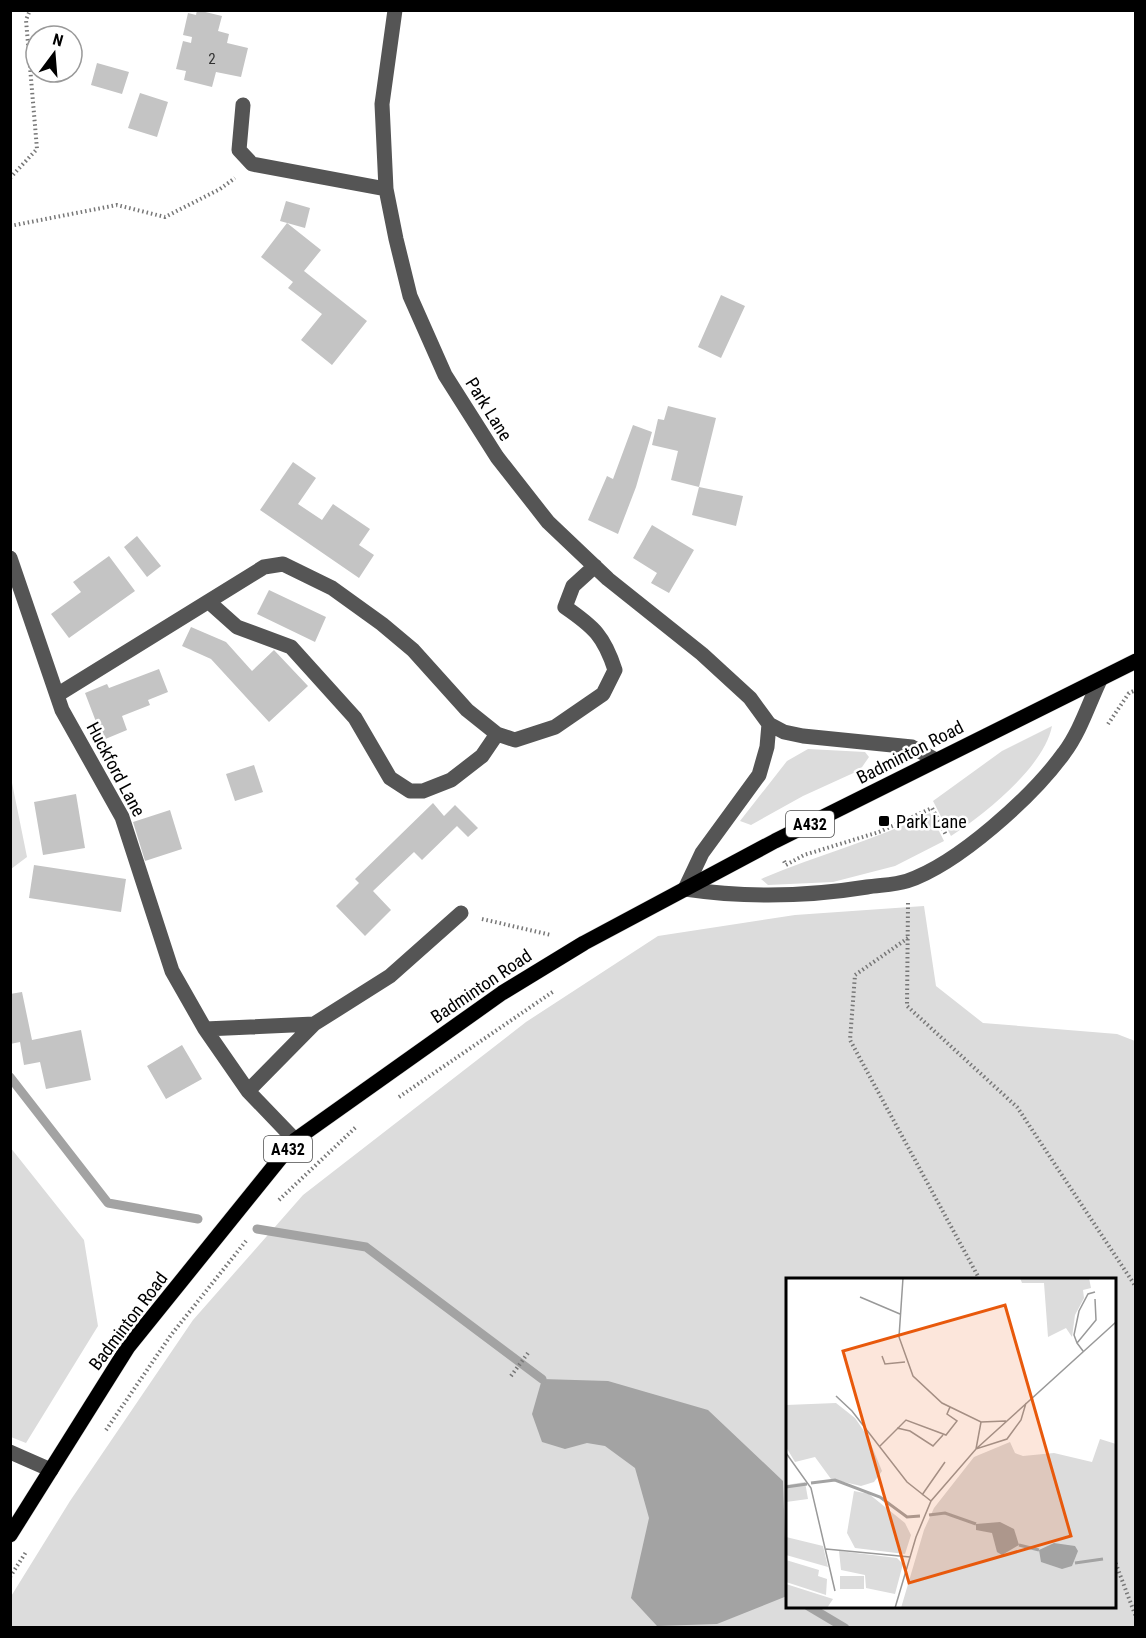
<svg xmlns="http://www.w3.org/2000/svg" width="1146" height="1638" viewBox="0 0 1146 1638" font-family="'Roboto Condensed',sans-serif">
	<rect width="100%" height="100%" fill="#fff"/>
	<!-- green -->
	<path fill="#dcdcdc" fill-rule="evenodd" d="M1052,726C1044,767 985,814 951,836L933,801L1002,751Z
		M808,749L865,752L869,757L860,770L803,796L751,825L740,821L787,761Z
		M10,773L27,857L11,869H10Z
		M930,813L944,841L895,866L833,882L768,885L761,879C817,855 876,840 930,813Z
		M924,906L936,986L983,1023L1117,1034L1135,1041V1627L11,1628L10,1598L70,1501L193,1320L303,1195L526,1022L658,936L795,915ZM788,1280H1114V1606H788Z
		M10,1147L84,1240L98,1326L26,1443L11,1437Z"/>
	<!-- water -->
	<path fill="#a3a3a3" d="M542,1379L608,1381L708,1410L783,1481L787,1596L717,1624L657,1626L631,1598L649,1518L635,1468L605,1446L587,1443L565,1449L542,1442L532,1414Z"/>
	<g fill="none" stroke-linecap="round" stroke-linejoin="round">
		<!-- stream -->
		<path stroke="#a3a3a3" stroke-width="9" d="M10,1077L108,1203L198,1219
			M257,1229L366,1247L542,1379
			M808,1606L845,1628"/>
	</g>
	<!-- building -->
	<path fill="#c4c4c4" d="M197,10L222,16L218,31L229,34L227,43L248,48L241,77L216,72L212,87L184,80L186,71L176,69L183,41L191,43L192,37L183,35L188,13L196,15Z
		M97,63L129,72L122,94L91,85Z
		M140,93L168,102L157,137L128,128Z
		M286,201L310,208L305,228L280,221Z
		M287,223L321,250L304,271L367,321L332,365L301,340L322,314L288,288L293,282L261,257Z
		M721,295L745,306L721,358L698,347Z
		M668,406L716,418L699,487L671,480L678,451L652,445L658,419L664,420Z
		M633,425L652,432L636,487L618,534L588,520L607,476L613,479Z
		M293,462L316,478L298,504L322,520L333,504L370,529L359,545L374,555L359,578L260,510Z
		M699,487L743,496L736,526L692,515Z
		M652,525L694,550L669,593L651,583L657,573L633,558Z
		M137,536L161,566L147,577L124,547Z
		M109,556L135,591L69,638L51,614L81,592L73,582Z
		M269,590L326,617L315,642L257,614Z
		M191,627L226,642L252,671L274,650L308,686L269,722L211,659L182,646Z
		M159,669L168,692L148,700L150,705L122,716L127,730L103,740L85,693L107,684L109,688Z
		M254,765L263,792L235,801L226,774Z
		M76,794L85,848L43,855L34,802Z
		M433,803L444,816L455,805L478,828L468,837L457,826L422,860L414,852L373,891L391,910L365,936L336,906L359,883L355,879Z
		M170,810L182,849L145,861L133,822Z
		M34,865L126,879L121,912L29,898Z
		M22,992L32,1040L81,1030L91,1080L46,1089L40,1062L24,1065L20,1042L10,1044V994Z
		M182,1045L202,1079L166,1099L147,1066Z"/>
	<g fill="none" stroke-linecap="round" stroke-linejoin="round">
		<!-- major casing -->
		<g stroke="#dbdbdb" stroke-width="16">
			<path id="major" d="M10,1535L128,1347L295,1140L502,993L584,943L775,841L1136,661"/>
		</g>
		<!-- path -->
		<path stroke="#777" stroke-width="4" stroke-dasharray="1.5 3" stroke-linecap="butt" d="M10,178L37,149L26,20L30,10
			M10,226L117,205L165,217L220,189L235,178
			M1108,724L1129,693L1136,690
			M784,861L786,865L804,855L879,832L932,808L946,835
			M908,903L907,1006L1017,1107L1136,1287
			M482,919L551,935
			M908,938L855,975L850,1040L980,1280
			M399,1097L554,991
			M279,1200L356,1127
			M511,1376L528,1353
			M106,1430L171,1335L246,1241
			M1114,1559L1136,1617
			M10,1577L26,1552"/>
		<!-- minor -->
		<path stroke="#555" stroke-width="15" d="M395,10L382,104L386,189L396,239L410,296L445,375L497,457L548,522L608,579L702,654L750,698L769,724L784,732L803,736L912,747L936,760
			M243,105L239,150L252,164L386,189
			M10,558L62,710L122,817L172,971L205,1029L248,1091L295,1140
			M209,602L237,627L291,647L355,718L390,778L410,791H423L451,780L482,756L497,734
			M57,695L264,567L283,564L332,588L382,624L413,650L467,710L497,734L515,740L555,727L603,694L615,670C604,636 594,627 565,607L573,586L595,566
			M769,724L767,747L759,775L702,853L685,889C747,898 805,897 867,887C879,885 895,885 907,881C958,864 1033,796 1064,753C1080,732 1089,703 1100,680
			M205,1029L314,1024
			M248,1091L314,1024L390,976L461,913
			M10,1452L51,1470"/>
		<!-- major -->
		<use href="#major" stroke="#000" stroke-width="15"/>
	</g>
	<!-- markers -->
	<rect fill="#000" stroke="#fff" stroke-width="2" x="878" y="815" width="12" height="12" rx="3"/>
	<g text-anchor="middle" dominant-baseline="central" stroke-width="5" stroke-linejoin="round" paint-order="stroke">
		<!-- number labels -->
		<g font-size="15" fill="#313131">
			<text x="212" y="59">2</text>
		</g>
		<!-- shield labels -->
		<g fill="#fff" stroke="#4c4c4c" stroke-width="1.5">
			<rect x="786" y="811" width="48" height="26" rx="4.5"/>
			<rect x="264" y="1136" width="48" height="26" rx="4.5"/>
		</g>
		<g font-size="16" font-weight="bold" fill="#000">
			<text x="810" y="824">A432</text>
			<text x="288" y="1149">A432</text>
		</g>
		<!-- street labels -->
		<g font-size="18" fill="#000" stroke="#fff">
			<text transform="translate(489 409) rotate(58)">Park Lane</text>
			<text transform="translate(910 752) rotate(-27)">Badminton Road</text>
			<text transform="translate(116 769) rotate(62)">Huckford Lane</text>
			<text transform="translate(481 986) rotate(-34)">Badminton Road</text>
			<text transform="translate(128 1321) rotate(-53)">Badminton Road</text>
		</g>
		<!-- poi labels -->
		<g font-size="18" fill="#000" stroke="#fff" text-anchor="start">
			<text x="896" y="821">Park Lane</text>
		</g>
	</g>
	<!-- overview -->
	<g transform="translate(786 1278)">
		<rect width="330" height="330" fill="#fff"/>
		<path d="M234,0H303L305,10L297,12L298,20L289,37L286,59L280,50L262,59L258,5H236ZM50,125L69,140L82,159L96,193L88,204L75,208L45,201L29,179L9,184L0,169V127ZM314,161L330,166V330H115L138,252L148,230L188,179L224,164L229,175L237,178L268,175L306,184ZM19,204L22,221L0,224V207ZM68,213L83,216L119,245L125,257L119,276L69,270L61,255ZM0,259L37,268L42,289L0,277ZM53,273L111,280L117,286L109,316L80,310L79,297L55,292ZM0,282L33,292L32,298L41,301L40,317L0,304ZM54,298H78V311H54ZM0,306L47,321L41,330H0Z" fill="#dcdcdc"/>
		<path d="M214,244L228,251L233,267L216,277L211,274L206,255L190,252V246ZM268,265L289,268L292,273L286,288L276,291L255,284L253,272Z" fill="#a3a3a3"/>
		<path fill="none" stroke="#a3a3a3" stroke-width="3" d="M25,205L49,202L94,219L121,239L134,238M0,209L21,206M143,237L159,235L190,246M233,267L253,272M289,285L317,281"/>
		<path fill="none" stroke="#999" stroke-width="1.5" d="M117,0L113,59L127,98L156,125L195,144L220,143M74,19L114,36M291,65L288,57L293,33L302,16L309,14M297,73L291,65L310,42L309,21M96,78L99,86L119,84M50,118L66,133L121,204L145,223M195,144L190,171L221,161L235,142L240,125M111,150L124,153L147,168L157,157M93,169L120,142L160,157L171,143L161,136L164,129M0,175L25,210L49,313M136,217L159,184M40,271L124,279M109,330L130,259L145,223L190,171L330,44"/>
		<path fill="#e8590c" fill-opacity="0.15" stroke="#e8590c" stroke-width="3" d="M219,27L285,258L123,305L57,73Z"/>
		<rect width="330" height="330" fill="none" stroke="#000" stroke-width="3"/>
	</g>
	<!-- border -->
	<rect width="1146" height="1638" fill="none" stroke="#000000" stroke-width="24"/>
	<!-- north arrow -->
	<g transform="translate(54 54) rotate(16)"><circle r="28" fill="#ffffff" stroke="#999999" stroke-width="1.5"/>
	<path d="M0-4.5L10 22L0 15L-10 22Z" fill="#000000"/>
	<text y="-9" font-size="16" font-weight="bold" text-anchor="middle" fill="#000000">N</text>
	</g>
</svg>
